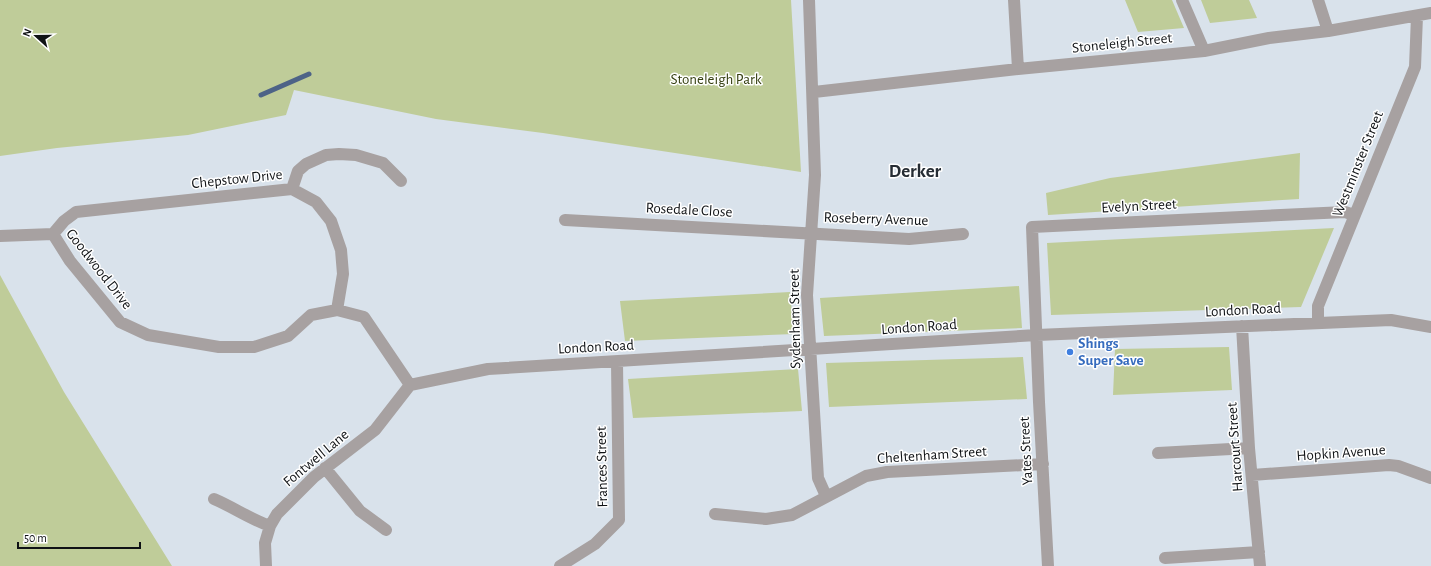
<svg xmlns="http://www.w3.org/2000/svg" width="1431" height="566" viewBox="0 0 1431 566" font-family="'Alegreya Sans',sans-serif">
	<rect width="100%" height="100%" fill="#d9e2eb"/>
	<!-- green -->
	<path fill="#bfcc99" d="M0,0H791L801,172L543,133L436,119L294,90L286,115L188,135L57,148L0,156Z
		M1125,0H1172L1184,28L1138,32Z
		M1201,0H1249L1257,18L1210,23Z
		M1300,153L1299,199L1048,215L1046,193L1110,178Z
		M1334,228L1301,307L1051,315L1047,243Z
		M0,275L64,392L172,566H0Z
		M1019,286L1022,328L824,336L820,298Z
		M790,292L794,334L625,341L620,301Z
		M1229,347L1232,390L1113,395L1115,349Z
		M1023,357L1027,399L829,407L826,363Z
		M798,369L802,411L633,418L628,379Z"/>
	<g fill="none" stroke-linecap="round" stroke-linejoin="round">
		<!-- stream -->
		<path stroke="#4d6387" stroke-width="5" d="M261,95L309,74"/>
		<!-- minor -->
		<path stroke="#a7a1a1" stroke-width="12" d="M809,0L815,175L807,295L818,478L826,496
			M1014,0L1018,69
			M1182,0L1204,51
			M1318,0L1328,31
			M814,92L1018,69L1204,51L1269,38L1328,31L1431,13
			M292,189L298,171L306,164L326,155L339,154L356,155L383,163L401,181
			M565,220L909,239L963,234
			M53,234L64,221L76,212L292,189L316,202L331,221L341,250L343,274L337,310
			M0,236L53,234L70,261L120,322L148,335L219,347H254L288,336L311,315L337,310L364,317L410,385
			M1318,322V306L1415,67L1417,16
			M1242,326L1249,448L1260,566
			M410,385L488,369L1037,335L1391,320L1431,327
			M1158,453L1249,448
			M325,468L360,511L386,530
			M1252,475L1389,465L1398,466L1431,478
			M214,499C233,507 250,519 270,526
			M715,514L766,519L792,515L866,476L887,472L1043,464
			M1165,558L1259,552
			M266,566L265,543L270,526L277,514L314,477L375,430L410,385
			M560,566L595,544L619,520L617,362
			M1048,566L1039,402L1032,227L1345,212L1354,215"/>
	</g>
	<!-- markers -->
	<circle fill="#3f7fe0" stroke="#fff" stroke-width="1.5" cx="1070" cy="352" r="4"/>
	<g text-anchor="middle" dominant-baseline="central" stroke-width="3" stroke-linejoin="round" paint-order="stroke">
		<!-- street labels -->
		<g font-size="15" fill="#0f1215" stroke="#fff">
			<text transform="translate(1122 43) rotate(-6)">Stoneleigh Street</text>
			<text transform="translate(1358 164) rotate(-68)">Westminster Street</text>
			<text transform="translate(237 179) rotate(-6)">Chepstow Drive</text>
			<text transform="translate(1139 206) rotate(-3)">Evelyn Street</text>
			<text transform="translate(689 210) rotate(3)">Rosedale Close</text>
			<text transform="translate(876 219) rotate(2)">Roseberry Avenue</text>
			<text transform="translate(99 269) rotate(52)">Goodwood Drive</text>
			<text transform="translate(1243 310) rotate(-3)">London Road</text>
			<text transform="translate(795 319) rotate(-91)">Sydenham Street</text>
			<text transform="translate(919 327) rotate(-4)">London Road</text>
			<text transform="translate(596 347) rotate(-3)">London Road</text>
			<text transform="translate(1235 447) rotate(-94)">Harcourt Street</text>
			<text transform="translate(1026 451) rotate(-93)">Yates Street</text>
			<text transform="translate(1341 453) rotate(-4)">Hopkin Avenue</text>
			<text transform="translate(932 455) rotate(-4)">Cheltenham Street</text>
			<text transform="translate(316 458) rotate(-40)">Fontwell Lane</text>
			<text transform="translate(602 467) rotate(-91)">Frances Street</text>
		</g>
		<!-- park labels -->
		<g font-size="15" fill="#353f10" stroke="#fff">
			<text x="716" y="79">Stoneleigh Park</text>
		</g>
		<!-- shop labels -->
		<g font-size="15" font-weight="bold" fill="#366cbe" stroke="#fff" text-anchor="start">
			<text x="1078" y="343">Shings<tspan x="1078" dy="17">Super Save</tspan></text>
		</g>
		<!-- district labels -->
		<g font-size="19" font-weight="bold" fill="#262d34" stroke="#fff">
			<text x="915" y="171">Derker</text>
		</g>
	</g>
	<!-- north arrow -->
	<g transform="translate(36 36) rotate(291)" stroke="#ffffff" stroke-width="3" paint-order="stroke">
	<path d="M0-3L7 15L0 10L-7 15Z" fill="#0f1215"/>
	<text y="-6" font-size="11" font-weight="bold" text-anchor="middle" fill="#0f1215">N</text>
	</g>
	<!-- scale -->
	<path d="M18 542v6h122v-6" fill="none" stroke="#0f1215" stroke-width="2"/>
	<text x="24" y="542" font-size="12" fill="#0f1215" stroke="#ffffff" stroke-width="3" paint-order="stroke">50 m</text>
</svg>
